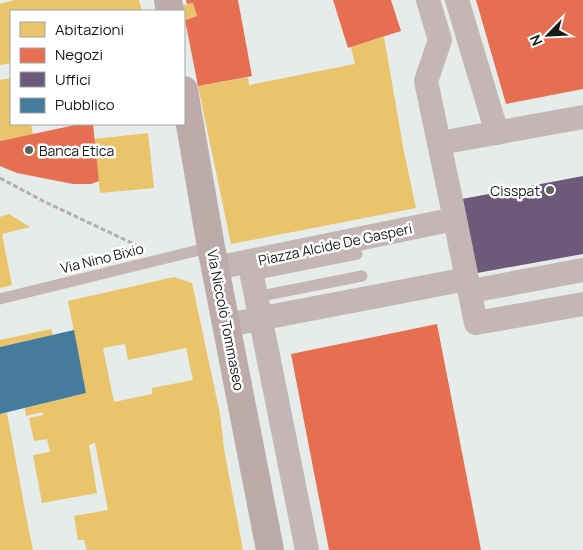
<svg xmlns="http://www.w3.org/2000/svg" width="583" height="550" viewBox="0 0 583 550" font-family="Manrope,sans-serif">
	<rect width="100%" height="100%" fill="#e6ecea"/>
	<!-- homes -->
	<path fill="#e9c46a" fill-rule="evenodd" d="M14,0H139L142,11H11V63L0,65V4Z
		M193,3L197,16L184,20V11H181L180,6Z
		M384,37L404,152L416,208L231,244L198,86L248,77L249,85L355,64L351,47Z
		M11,78V124H31L33,134L0,141V80Z
		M148,133L154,188L100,193L94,139Z
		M9,214L30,227L2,234L12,285L0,288V217Z
		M174,277L192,283L220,414L224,449L243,550H87L84,540H78L74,516L108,510L95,443L89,445L97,493L42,503L33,455L50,452L47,439L34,441L29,418L43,415V412L26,416L25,408L86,393L68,301ZM125,344L128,360L186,348L193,380L152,388V394L114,402L103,348Z
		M51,329L53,335L0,347V340Z
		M7,413L28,526L33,550H0V414Z"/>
	<!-- shops -->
	<path fill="#e76f51" d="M186,0H238L252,76L198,86L185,20L197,16L193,3L187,4Z
		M333,0H391L401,31L348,48Z
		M476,0H583V89L506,104Z
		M80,124H93L99,181L91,184H73L17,173L0,166V141Z
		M437,324L481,550H329L291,354Z"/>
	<!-- offices -->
	<path fill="#6d597a" d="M583,176V254L477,273L462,199Z"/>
	<!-- public -->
	<path fill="#457b9d" d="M74,330L86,393L0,414V347Z"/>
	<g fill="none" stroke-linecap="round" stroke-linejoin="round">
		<!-- path -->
		<path stroke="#b6aeac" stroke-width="3" stroke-dasharray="5 2.5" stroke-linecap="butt" d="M0,178L43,201L136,245"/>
		<!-- lane -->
		<path stroke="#c4b6b4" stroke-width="11" d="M252,275L357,254
			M256,297L362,276
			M0,299L211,247"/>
		<!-- street -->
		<path stroke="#c4b6b4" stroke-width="24" d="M428,0L440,40L426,81L455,219
			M457,0L497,133
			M440,143L583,117
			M249,261L307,550
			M216,268L455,219L467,279L227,325
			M467,279L476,323L583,304
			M471,291L583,270"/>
		<!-- secondary -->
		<path stroke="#bcaba9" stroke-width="28" d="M168,0L170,11
			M184,90L211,247L270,550"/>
	</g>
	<!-- markers -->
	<g fill="#5e6361" stroke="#fff" stroke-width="2">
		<circle cx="29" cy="150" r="5"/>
		<circle cx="550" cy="190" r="5"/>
	</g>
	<g text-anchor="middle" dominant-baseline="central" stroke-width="5" stroke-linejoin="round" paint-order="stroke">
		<!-- poi labels -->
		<g font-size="14" fill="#151917" stroke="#fff" text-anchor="start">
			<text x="39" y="150">Banca Etica</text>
			<text x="540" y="190" text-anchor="end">Cisspat</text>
		</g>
		<!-- street labels -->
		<g font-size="14" fill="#151917" stroke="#fff">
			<text transform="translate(335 244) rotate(-12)">Piazza Alcide De Gasperi</text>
			<text transform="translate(102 258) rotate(-14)">Via Nino Bixio</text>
			<text transform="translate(226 320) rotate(79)">Via Niccolò Tommaseo</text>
		</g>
	</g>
	<!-- legend -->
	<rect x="10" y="10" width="175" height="115" fill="#ffffff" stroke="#a1a3a2"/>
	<rect x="20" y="22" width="25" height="15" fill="#e9c46a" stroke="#a1a3a2"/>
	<text x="55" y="35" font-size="15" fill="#151917">Abitazioni</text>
	<rect x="20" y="48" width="25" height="15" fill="#e76f51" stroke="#a1a3a2"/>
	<text x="55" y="60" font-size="15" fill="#151917">Negozi</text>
	<rect x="20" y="72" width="25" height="15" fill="#6d597a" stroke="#a1a3a2"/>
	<text x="55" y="85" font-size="15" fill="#151917">Uffici</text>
	<rect x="20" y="98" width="25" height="15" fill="#457b9d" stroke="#a1a3a2"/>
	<text x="55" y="110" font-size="15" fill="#151917">Pubblico</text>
	<!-- north arrow -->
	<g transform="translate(548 35) rotate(246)" stroke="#ffffff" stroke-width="4" paint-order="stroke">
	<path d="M0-4L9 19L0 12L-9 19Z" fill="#151917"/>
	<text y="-8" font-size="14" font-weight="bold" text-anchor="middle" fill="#151917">N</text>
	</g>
</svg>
